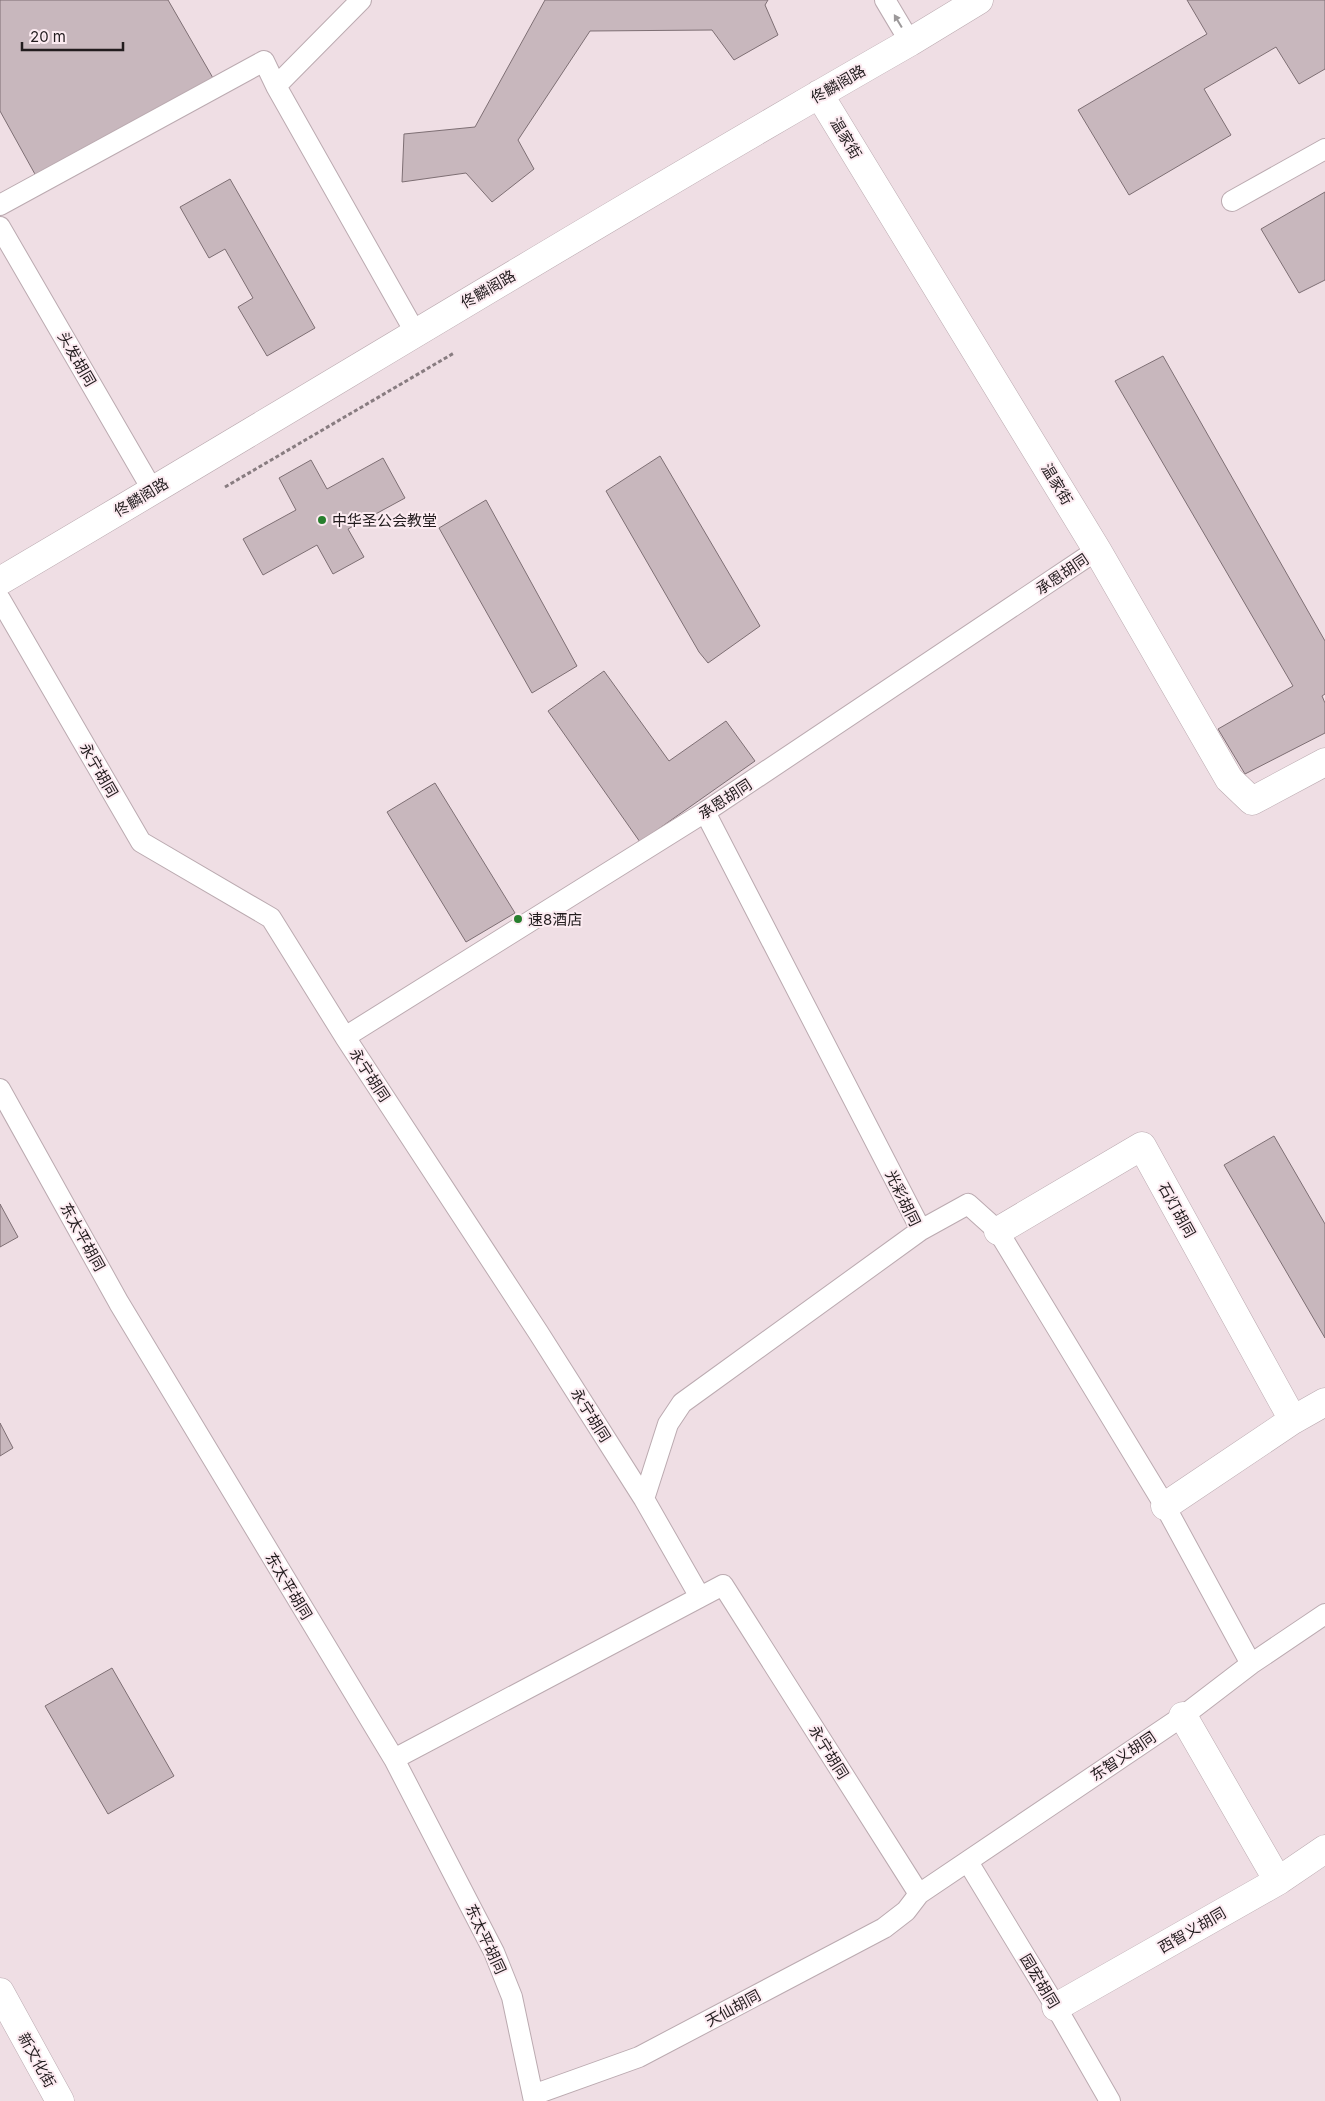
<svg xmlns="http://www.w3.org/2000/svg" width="1325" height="2101" viewBox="0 0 1325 2101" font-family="Inter,'Noto Sans SC',sans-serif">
	<rect width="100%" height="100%" fill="#efdee4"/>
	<!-- building -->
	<path fill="#c8b7bd" stroke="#7e6f74" d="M0,0H168L213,78L36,176L0,111Z
		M545,0H768L765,5L778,35L734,60L712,30L590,31L518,140L534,169L492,202L466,173L402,182L404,134L475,127Z
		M1187,0H1325V69L1299,84L1276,47L1204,89L1231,135L1129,195L1078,110L1207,34Z
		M230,179L315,328L267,356L238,307L253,298L225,249L209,258L180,207Z
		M1325,192V280L1299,293L1261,229Z
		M1163,356L1325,641V694L1322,696L1325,703V733L1245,774L1218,729L1293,686L1115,381Z
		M660,456L760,626L708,663L699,652L606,491Z
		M383,458L405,498L348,529L364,557L333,574L317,545L263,575L243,539L296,510L279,478L311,460L327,489Z
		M486,500L577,666L532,693L439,528Z
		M604,671L669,761L726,721L755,761L640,842L548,711Z
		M435,783L515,913L466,942L387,812Z
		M1274,1136L1325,1224V1338L1224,1165Z
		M0,1204L18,1237L0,1247Z
		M0,1423L13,1448L0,1456Z
		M112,1668L174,1776L108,1814L45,1706Z"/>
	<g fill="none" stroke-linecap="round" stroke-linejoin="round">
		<!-- service casing -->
		<g stroke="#bbaab0" stroke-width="22">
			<path id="service" d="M361,0L276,86L415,332
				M885,0L910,42
				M1232,201L1325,149
				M0,205L264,61L276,86
				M0,227L153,491
				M0,599L141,842L271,918L345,1037L538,1332L644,1499L700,1597
				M345,1037L705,812L1097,550
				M0,1089L119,1303L394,1759L494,1952L512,1997L534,2101
				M921,1230L968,1204L998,1231L1165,1506L1251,1664
				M644,1499L668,1424L682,1403L921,1230L705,812
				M394,1759L723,1585L919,1894
				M968,1862L1056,2007L1110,2101
				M533,2095L639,2057L884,1928L906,1911L919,1894L1183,1716L1251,1664L1325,1614"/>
		</g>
		<!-- minor casing -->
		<g stroke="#bbaab0" stroke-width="29">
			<path id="minor" d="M819,94L1097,550L1229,779L1252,801L1325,762
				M0,581C304,402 604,217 910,42L979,0
				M998,1231L1142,1146L1293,1420
				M1165,1506L1293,1420L1325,1402
				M1183,1716L1278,1881
				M0,1992L60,2101
				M1056,2007L1278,1881L1325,1849"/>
		</g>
		<!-- path -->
		<path stroke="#887c80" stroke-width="3" stroke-dasharray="4 2.5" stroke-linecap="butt" d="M225,487L454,353"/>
		<!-- service -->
		<use href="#service" stroke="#fff" stroke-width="20"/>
		<!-- minor -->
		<use href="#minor" stroke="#fff" stroke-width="28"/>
	</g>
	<!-- one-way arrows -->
	<defs><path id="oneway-solid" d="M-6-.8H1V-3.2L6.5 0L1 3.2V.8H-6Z" transform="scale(1.25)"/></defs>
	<use fill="#9c999a" href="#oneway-solid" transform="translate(898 21) rotate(-121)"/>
	<!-- markers -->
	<g fill="#277f2e" stroke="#fcebf1" stroke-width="2">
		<circle cx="322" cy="520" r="5"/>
		<circle cx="518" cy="919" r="5"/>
	</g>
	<g text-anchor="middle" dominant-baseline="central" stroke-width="4" stroke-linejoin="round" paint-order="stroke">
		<!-- street labels -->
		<g font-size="15" fill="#221c1e" stroke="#fcebf1">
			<text transform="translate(838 84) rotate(-30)">佟麟阁路</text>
			<text transform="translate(846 138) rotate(59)">温家街</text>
			<text transform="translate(488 289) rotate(-30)">佟麟阁路</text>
			<text transform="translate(77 359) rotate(60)">头发胡同</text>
			<text transform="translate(1057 484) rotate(59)">温家街</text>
			<text transform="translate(141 497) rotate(-31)">佟麟阁路</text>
			<text transform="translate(1062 574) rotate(-34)">承恩胡同</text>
			<text transform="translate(99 770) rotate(60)">永宁胡同</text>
			<text transform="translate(725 799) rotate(-33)">承恩胡同</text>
			<text transform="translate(370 1075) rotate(57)">永宁胡同</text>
			<text transform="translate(903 1198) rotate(64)">光彩胡同</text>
			<text transform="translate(1177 1210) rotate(61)">石灯胡同</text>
			<text transform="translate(83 1237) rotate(61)">东太平胡同</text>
			<text transform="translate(591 1415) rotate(58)">永宁胡同</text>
			<text transform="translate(289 1586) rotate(59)">东太平胡同</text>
			<text transform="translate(829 1752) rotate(58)">永宁胡同</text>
			<text transform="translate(1123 1756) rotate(-34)">东智义胡同</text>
			<text transform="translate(1192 1930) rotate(-30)">西智义胡同</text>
			<text transform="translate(486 1939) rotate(65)">东太平胡同</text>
			<text transform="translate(1040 1981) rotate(59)">园宏胡同</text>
			<text transform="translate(733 2008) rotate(-28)">天仙胡同</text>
			<text transform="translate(37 2060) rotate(61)">新文化街</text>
		</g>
		<!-- poi labels -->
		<g font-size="15" fill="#221c1e" stroke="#fcebf1" text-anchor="start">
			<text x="332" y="520">中华圣公会教堂</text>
			<text x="528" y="919">速8酒店</text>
		</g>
	</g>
	<!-- scale -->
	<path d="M22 42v8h101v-8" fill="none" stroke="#221c1e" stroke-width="2.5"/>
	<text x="30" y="42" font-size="15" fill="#221c1e" stroke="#fcebf1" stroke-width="4" paint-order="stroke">20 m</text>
</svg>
